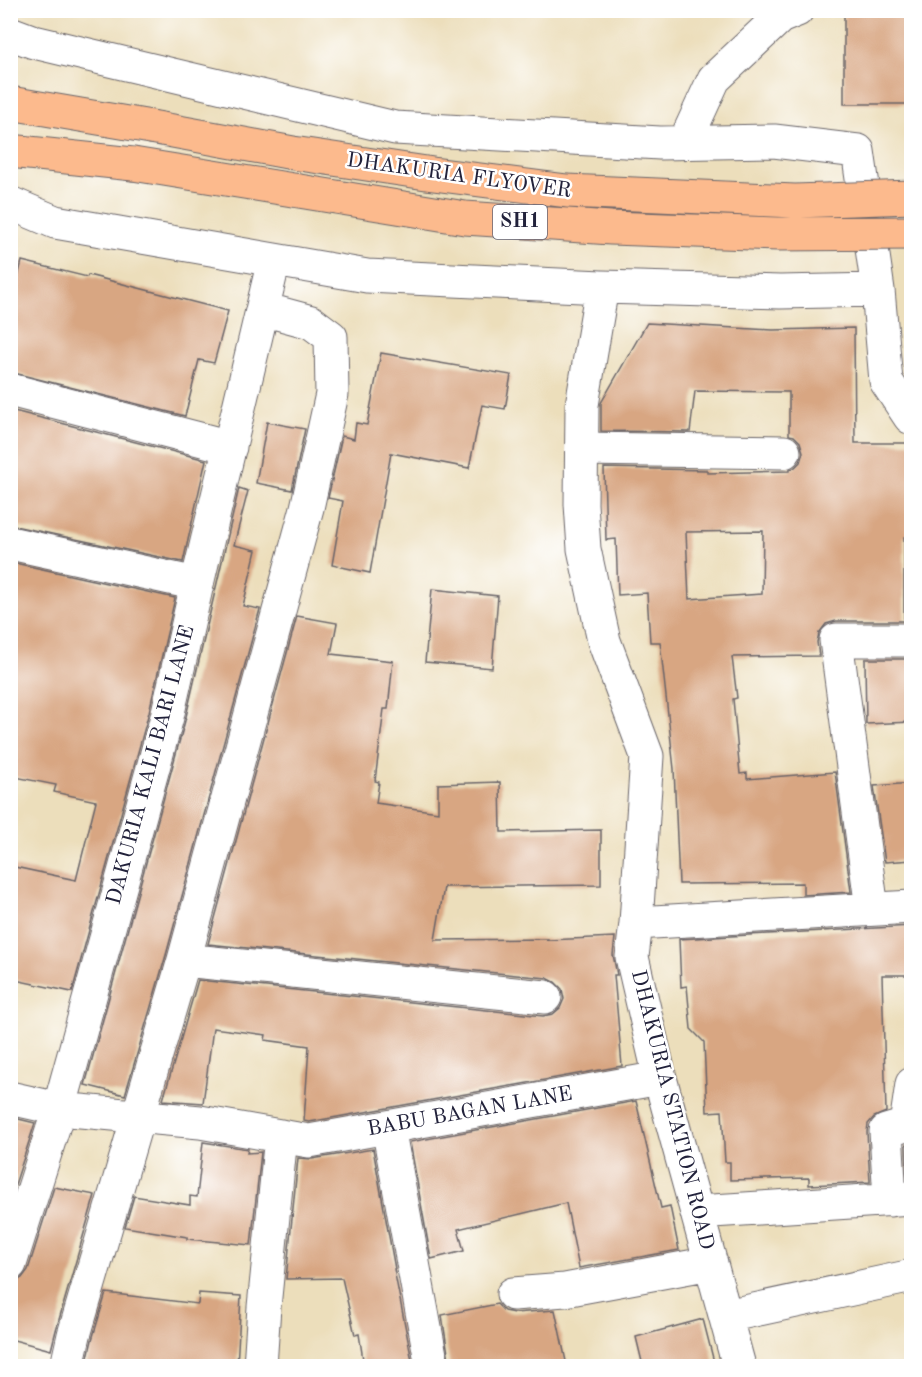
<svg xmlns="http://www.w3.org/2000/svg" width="922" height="1377" viewBox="0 0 922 1377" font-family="'Old Standard TT',serif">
	<rect width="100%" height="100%" fill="#fff"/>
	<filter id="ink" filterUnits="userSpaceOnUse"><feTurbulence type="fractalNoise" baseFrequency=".0167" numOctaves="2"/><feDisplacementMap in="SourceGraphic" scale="12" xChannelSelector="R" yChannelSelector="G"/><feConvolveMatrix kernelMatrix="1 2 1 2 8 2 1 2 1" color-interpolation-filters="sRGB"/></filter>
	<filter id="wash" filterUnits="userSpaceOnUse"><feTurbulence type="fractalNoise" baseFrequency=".008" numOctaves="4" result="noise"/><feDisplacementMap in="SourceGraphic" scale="24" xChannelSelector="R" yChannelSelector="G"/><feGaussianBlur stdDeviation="1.35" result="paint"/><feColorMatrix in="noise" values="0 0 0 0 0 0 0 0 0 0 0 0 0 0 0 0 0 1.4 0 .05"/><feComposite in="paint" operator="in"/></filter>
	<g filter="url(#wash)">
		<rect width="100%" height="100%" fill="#ecdebb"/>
		<g id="blocks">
			<!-- building -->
			<path fill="#d8a682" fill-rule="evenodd" d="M844,10H907V104H844Z
				M22,261L87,277L88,275L228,311L214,363L199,360L185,416L10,372V309Z
				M647,323L773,330L854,328L855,443H912V537H904V621H836L826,624L819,633L817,642L819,656L732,657L737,698L733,699L740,774L747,773V779L835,772L851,892L803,895V883L679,884L674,769L660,642H650L647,593L618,595L616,539L606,540L604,468L707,470V473L790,471V469L794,468L800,462L803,452L800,442L794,436L789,435V392L695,391L690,432L601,431V403ZM763,531L762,594L689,599L686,532Z
				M381,353L511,375L505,409L482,405L469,468L391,453L370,573L332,565L343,501L328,498L342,436L354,439L356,423L367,425Z
				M10,410L206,460L183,562L10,525Z
				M267,422L305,429L292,490L256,483Z
				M239,488L248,491L234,545L256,550L243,606L260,609L166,955L125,1095L85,1085L185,721Z
				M10,562L175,598L149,712L72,992L10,979V866L76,880L96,801L54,792L56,785L10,776Z
				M432,589L498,596L492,668L425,662Z
				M297,616L337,623L331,654L393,661L388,709H384L375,781L379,782L376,803L438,812V784L500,782L501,832L601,830V885L444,887L435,940L548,939V940L615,937L613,955L617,975H614L622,1066L309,1122L304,1121L309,1046L265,1040L266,1035L213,1028L203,1103L163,1100L198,980L543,1016L553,1014L560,1008L564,999L562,989L555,982L547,978L208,944Z
				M865,659H912V722L866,724Z
				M912,783V860L885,862L874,786Z
				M912,926V975H882L886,1112L874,1117L868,1124L867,1132L870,1182L809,1185V1178L730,1180V1162H725L722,1111L707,1112L704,1042L691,1029L687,986L681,987L679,939Z
				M636,1101L661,1208L670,1206L679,1250L579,1268L566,1203L458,1229L464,1251L431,1259L410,1142Z
				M10,1117L35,1123L10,1200Z
				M203,1142L248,1149L247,1153L261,1152L251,1245L187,1239V1237L125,1227L134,1196L190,1205V1196L197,1197Z
				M912,1143V1172H907L906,1145Z
				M373,1149L395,1269H394L413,1366H364L359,1334L355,1335L342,1278L286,1279L298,1158L312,1159Z
				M54,1187L95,1195L56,1330L51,1350L10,1339V1282H15L22,1278L28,1270Z
				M106,1293L198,1304L199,1293L241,1296L237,1366H86L92,1340Z
				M497,1304L504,1311L514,1313L555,1310L567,1366H450L442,1315Z
				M703,1319L715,1366H643L636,1337Z"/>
		</g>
	</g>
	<g filter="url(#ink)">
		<use href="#blocks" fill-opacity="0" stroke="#696468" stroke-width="1.5"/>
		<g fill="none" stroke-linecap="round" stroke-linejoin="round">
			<!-- minor casing -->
			<g stroke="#696468" stroke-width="35">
				<path id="minor" d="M10,33L34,42L395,128L660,143L774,141L858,151L878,290L780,292L602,287L367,276L55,222L10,203
					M685,142L714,79L780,17L797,10
					M602,287L582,405L581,504L584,549L604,641L647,756L636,923L632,957L660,1078L739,1366
					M878,290L886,381L910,417H912
					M10,390L230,447
					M582,449L784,452
					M10,543L197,584
					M872,909L836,640H912
					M636,923L912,907
					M184,960L545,997
					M10,1098L59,1109L200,1122L309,1141L660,1078
					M388,1127L432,1366
					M890,1200L886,1131L906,1125L912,1084
					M697,1212L912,1198
					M10,1264L59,1109L167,717L197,584L274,260
					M513,1294L565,1290L711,1263
					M726,1316L912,1276
					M67,1366L74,1335L184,960L307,508L332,394L331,337L311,322L263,309
					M260,1366L264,1307L281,1136"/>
			</g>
			<!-- major casing -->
			<g stroke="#696468" stroke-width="35">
				<path id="major" d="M10,103L151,127
					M10,151L133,164"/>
			</g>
			<!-- minor -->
			<use href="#minor" stroke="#fff" stroke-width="33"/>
			<!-- major -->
			<use href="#major" stroke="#fcba8d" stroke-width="33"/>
			<!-- major-bridge casing -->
			<g stroke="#696468" stroke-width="35" stroke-linecap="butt">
				<path id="major-bridge" d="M151,127L293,153L433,174L567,191L795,201L912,197
					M133,164L465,218L611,228L778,234L912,233"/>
			</g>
			<!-- major-bridge -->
			<use href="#major-bridge" stroke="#fcba8d" stroke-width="33"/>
		</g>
	</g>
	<g text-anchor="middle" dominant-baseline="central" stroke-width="5" stroke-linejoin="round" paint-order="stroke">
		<!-- shield labels -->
		<rect fill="#fff" stroke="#646476" stroke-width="1.5" x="493" y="205" width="54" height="34" rx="4.5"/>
		<g font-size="20" font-weight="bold" fill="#22223b">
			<text x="520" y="222">SH1</text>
		</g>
		<!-- street labels -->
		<g font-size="21" fill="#22223b" stroke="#fff">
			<text transform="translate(459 176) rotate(8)">DHAKURIA FLYOVER</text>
			<text transform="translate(151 765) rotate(-75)">DAKURIA KALI BARI LANE</text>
			<text transform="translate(672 1110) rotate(76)">DHAKURIA STATION ROAD</text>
			<text transform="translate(470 1112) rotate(-10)">BABU BAGAN LANE</text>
		</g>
	</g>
	<!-- margin -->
	<rect width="922" height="1377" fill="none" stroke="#fff" stroke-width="36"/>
</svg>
